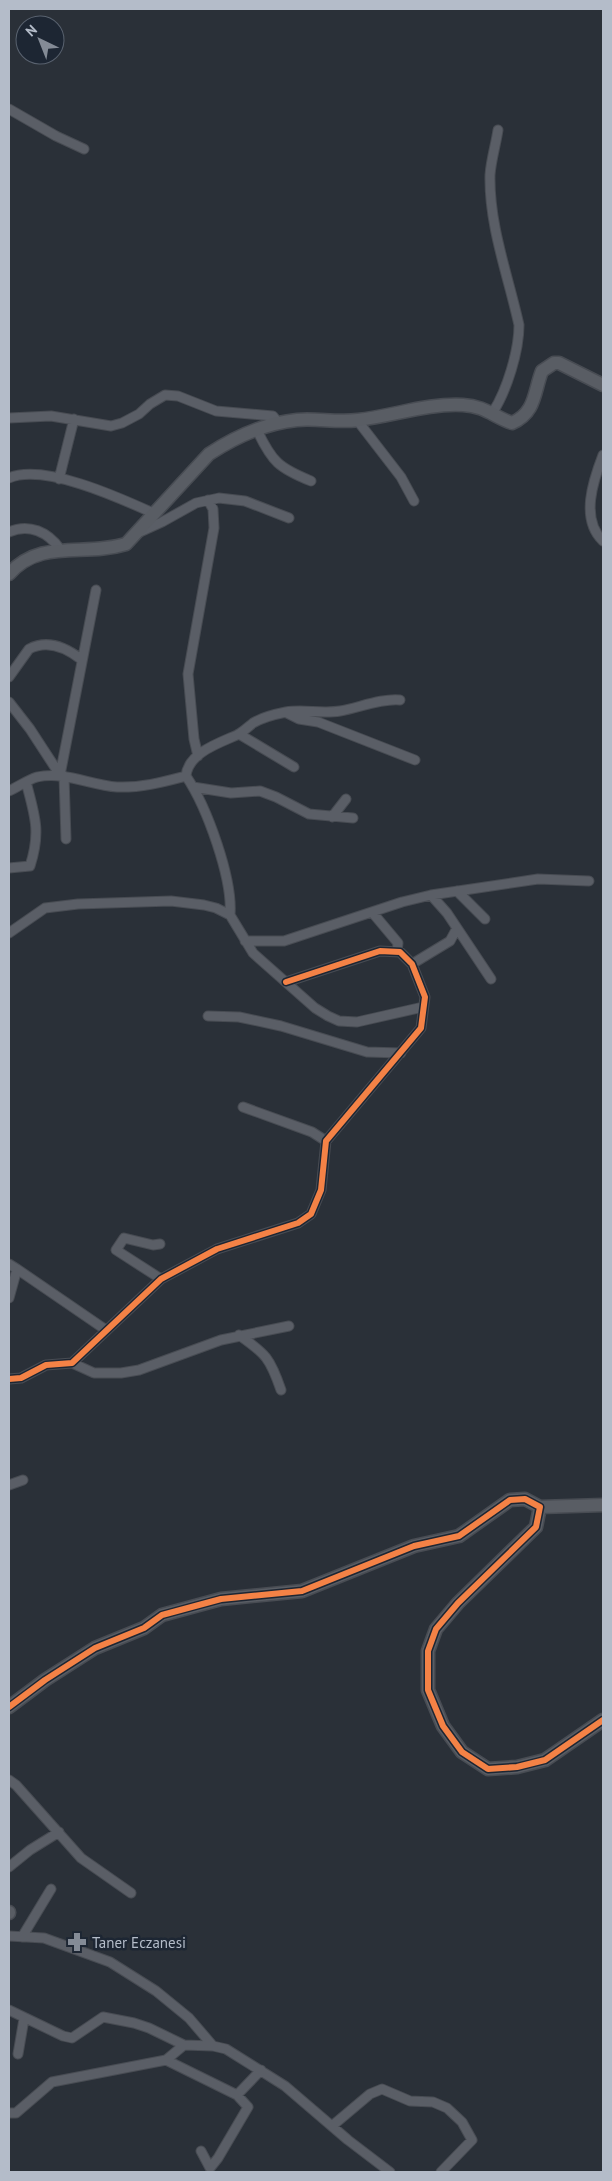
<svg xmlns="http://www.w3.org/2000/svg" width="612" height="2181" viewBox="0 0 612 2181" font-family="'PT Sans',sans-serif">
	<rect width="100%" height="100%" fill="#2a3038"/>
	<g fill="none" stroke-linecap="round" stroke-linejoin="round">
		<!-- street casing -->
		<g stroke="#484c53" stroke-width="11">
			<path id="street" d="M9,109L56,136L84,149
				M493,412C507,390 519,351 519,325C508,275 489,226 490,175C491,160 496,144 498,130
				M9,418L51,416L111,426L122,423L139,414L150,404L165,395L178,396L216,411L273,416L279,424
				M357,420L401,477L414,501
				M257,430C272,462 279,468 311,481
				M603,455C593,481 580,519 603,541
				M9,478C44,463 120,498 153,513
				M59,479L74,419
				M9,532C29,523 48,532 60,549
				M140,532L162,522L196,503L219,498L245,501L289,518
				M9,677L29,649C48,639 67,648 82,660
				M9,702L30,729L60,775L96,590
				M287,713L299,719L318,722L415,760
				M239,734L294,767
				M198,756L194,739L188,674L214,528L213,509L208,500
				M64,776L66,839
				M186,776C188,753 219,743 237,735C243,732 248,727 253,723C261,718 276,714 286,712C303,709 322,714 340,711C358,708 382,698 400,700
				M193,787L231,793L260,791L276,797L309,814L353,818
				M9,791C18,787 27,780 37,777C64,771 90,785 117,787C141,788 163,782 186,776C207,807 233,879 230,915
				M332,817L346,799
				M9,868L30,866C41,832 35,816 26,782
				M457,891L485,919
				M431,895L447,913L491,979
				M372,912L398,943L397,952
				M9,933L45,908L78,904L171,901L204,905L216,908L230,915L253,953L315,1008L328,1016L339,1021L357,1022L423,1007
				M245,941H284L402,902L431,895L538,879L589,881
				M412,964L450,941L457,928
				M208,1016L239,1017L281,1026L367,1052L401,1053
				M243,1107L312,1132L326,1141
				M160,1244L153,1245L124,1238L116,1250L161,1279
				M9,1264L17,1269L9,1298
				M17,1269L106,1330
				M239,1335C266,1354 270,1358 281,1390
				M72,1363L94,1373H121L139,1370L221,1340L289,1326
				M9,1379L21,1378L46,1365L72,1363L161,1279L217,1249L298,1223L311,1214L321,1190L326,1141L421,1028L425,997L412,964L400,952L380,951L286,982
				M9,1485L23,1480
				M9,1780L16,1785L81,1858L131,1893
				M9,1867L30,1850L59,1832
				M9,1936L44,1938L110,1962L156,1991L189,2018L213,2046
				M22,1937L51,1889
				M9,2010L63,2036L72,2038L103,2017L134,2023L149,2028L184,2045L213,2046L226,2049L285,2086L348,2140L390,2172
				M18,2054L24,2019
				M166,2060L184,2045
				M9,2113H16L52,2082L166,2060L237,2095L261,2070
				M332,2126L370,2094L382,2089L410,2101L433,2102L447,2108L462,2122L472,2140L441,2172
				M201,2151L210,2168L218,2158L248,2107L237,2095"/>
		</g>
		<!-- secondary casing -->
		<g stroke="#484c53" stroke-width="15">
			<path id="secondary" d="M9,574C41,538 84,557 126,544L209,454C235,437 266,423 297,420C317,418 338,423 358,420C393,416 428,403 463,405C485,406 494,417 512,423C536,413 534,391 542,371L554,363H559L603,385
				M540,1507L603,1505
				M9,1707L45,1680L95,1648L144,1628L162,1615L221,1599L302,1591L414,1546L459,1536L510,1500L525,1499L540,1507L536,1527L458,1603L436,1629L428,1651V1690L443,1726L462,1752L488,1769L517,1767L545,1760L603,1720
				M9,1912V1913"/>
		</g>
		<!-- street -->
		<use href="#street" stroke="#5a5e66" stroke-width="9"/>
		<!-- secondary -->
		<use href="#secondary" stroke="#595d64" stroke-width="12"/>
		<!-- cycleway casing -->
		<g stroke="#1d2633" stroke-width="9">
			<path id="cycleway" d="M9,1379L21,1378L46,1365L72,1363L161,1279L217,1249L298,1223L311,1214L321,1190L326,1141L421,1028L425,997L412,964L400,952L380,951L286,982
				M9,1707L45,1680L95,1648L144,1628L162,1615L221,1599L302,1591L414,1546L459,1536L510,1500L525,1499L540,1507L536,1527L458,1603L436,1629L428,1651V1690L443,1726L462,1752L488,1769L517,1767L545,1760L603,1720"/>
		</g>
		<!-- cycleway -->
		<use href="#cycleway" stroke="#f48246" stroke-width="6"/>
	</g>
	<!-- icons -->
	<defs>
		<g id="pharmacy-bare" transform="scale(1.5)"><path d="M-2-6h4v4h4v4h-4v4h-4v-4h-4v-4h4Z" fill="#848b96" stroke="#1d2633" stroke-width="2.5" paint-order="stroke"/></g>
	</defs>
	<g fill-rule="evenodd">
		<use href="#pharmacy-bare" x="77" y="1942"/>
	</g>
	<g text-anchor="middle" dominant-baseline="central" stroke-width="5" stroke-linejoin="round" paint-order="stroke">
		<!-- poi labels -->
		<g font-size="15" fill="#b4bcc9" stroke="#1d2633" text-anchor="start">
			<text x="92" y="1942">Taner Eczanesi</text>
		</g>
	</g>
	<!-- border -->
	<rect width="612" height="2181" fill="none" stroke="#b4bcc9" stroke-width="20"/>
	<!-- north arrow -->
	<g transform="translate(40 40) rotate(317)"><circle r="24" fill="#1d2633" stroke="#59626f"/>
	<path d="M0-4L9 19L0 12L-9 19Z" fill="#848b96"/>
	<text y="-8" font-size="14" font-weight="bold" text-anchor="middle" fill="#b4bcc9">N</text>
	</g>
</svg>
